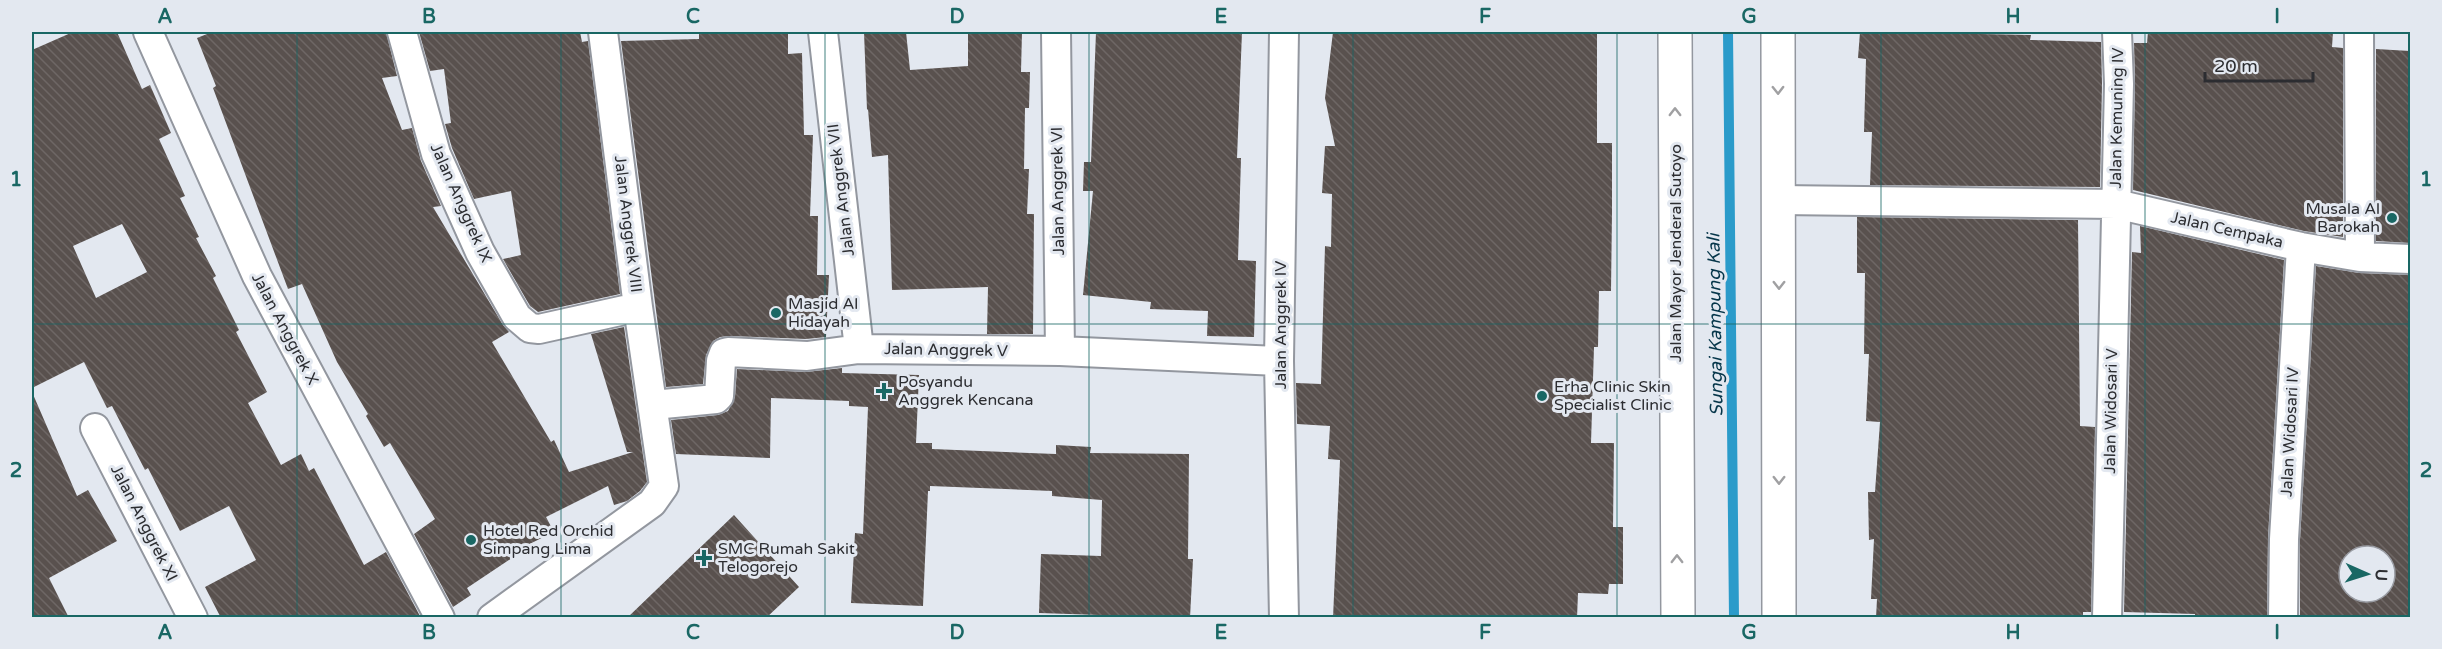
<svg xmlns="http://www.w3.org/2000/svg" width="2442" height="649" viewBox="0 0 2442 649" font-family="'Varela Round',sans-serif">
	<defs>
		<pattern id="building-back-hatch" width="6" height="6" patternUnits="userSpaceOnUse" patternTransform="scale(1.5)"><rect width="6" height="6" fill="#59514e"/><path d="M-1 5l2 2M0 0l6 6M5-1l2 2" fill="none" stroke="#6e6765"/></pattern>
	</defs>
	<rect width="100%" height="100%" fill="#e3e8f0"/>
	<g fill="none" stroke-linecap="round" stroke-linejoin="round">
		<!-- stream -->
		<path stroke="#2b9bca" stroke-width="10" d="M1728,32L1734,618"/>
	</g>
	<!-- building -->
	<path fill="url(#building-back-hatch)" fill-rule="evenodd" d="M73,32H117L142,89L150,85L171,133L159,139L185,196L180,198L199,237L196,238L216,276L213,278L239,330L236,332L267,392L248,403L281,465L301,454L309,471L314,468L364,565L386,552L421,618H221L205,587L256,560L229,506L180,531L148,468L145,470L112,406L107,408L84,362L32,388V50ZM122,224L147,272L96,298L73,246Z
		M212,32H386L397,76L382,78L402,130L412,128L421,161L441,206L433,207L503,325L509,332L492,342L551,442L554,440L569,472L633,452H627L591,334L624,327L647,482L640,491L627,501L614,505L608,486L546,517L554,532L509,554L512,558L467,588L471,595L453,607L414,534L435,519L390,443L384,447L366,416L368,414L337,362L302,284L288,289L213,88L216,86L197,38Z
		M419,32H580L582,42L588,41L620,294L538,312L530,306L503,259L521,255L511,191L474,199L452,148L445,124L451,123L444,69L430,71Z
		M699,32H788V54L802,53L804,135H813L810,216H818L817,275H829L826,337L806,339L729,336L720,337L713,341L706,355L703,384L666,387L621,41L699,39Z
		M864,32H906L910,70L968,66V32H1022L1021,72H1030L1029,108H1025L1024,169H1029L1027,214H1034L1033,334H987L988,287L892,290L888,155L872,157L868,109L867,110Z
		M1096,32H1242L1237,158H1241L1238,260L1256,261L1254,337L1207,336L1208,311L1150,309L1151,302L1083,295L1093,191H1083L1084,162H1091Z
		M1333,32H1597V143H1612V212L1611,291H1599L1598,347H1594L1591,443H1614L1613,527H1623V584H1609L1608,594L1578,593L1577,618H1333L1340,460L1328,459L1330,426L1297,424L1296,383L1321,384L1325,246L1331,247L1332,194L1322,193L1325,146H1335L1325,98Z
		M1860,32H1980V34L2031,35L2030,40L2101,42L2102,84L2100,187L1870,185L1872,132H1864L1866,59L1858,58Z
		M2148,32L2244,34V32H2333L2332,47L2343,48V237L2304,231L2133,190L2135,84L2134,43H2147Z
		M2376,49L2410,51V243L2376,241Z
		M1857,217L2078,220L2080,426L2095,427L2091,612H2083V618H1876L1877,599H1871L1874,539L1869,540L1868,492H1875L1880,422L1866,421L1869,354H1864L1865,273H1857Z
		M2140,226L2284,260L2268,538L2267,616H2195V614L2124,612L2132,252L2141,253Z
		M2316,266L2359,273L2410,275V618H2303V615H2300V540ZM2349,556H2385V592H2349Z
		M842,368V373L919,375L916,443H932V449L1056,454V445L1091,447L1090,453L1189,454L1188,559H1193L1190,618L1039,613L1041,554L1101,556L1102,500L1052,496V491L930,486V491H928L923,606L851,603L855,533L863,534L868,407L849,406V401L771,398L770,458L676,454L671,420L718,415L728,411L735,397L737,369L806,372Z
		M32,392L77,496L88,490L117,541L49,578L69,618H32Z
		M734,515L799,587L766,618H627Z"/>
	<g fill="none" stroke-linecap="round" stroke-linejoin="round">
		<!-- street casing -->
		<g stroke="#93979f" stroke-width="32">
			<path id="street" d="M148,32L257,276L440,618
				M402,32L436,154L480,252L517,317L530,328L539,329L638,307L603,32
				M823,32L859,349
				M1056,32L1060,351
				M2359,32L2360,257
				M1779,200L2116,204L2301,247L2360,257L2410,259
				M653,405L716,399L719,396L721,361L724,353L728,352L807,356L859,349L1060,351L1279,361
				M95,428L193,618
				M492,618L652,503L664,486L638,307
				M1284,618L1279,361L1284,32
				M2107,618L2119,84L2117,32
				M2283,618L2284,539L2301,247"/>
		</g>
		<!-- secondary casing -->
		<g stroke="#93979f" stroke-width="36">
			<path id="secondary" d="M1675,32L1678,618
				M1778,32L1779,618"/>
		</g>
		<!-- street -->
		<use href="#street" stroke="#fff" stroke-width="28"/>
		<!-- secondary -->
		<use href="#secondary" stroke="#fff" stroke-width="33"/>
	</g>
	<!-- one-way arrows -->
	<defs><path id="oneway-chevron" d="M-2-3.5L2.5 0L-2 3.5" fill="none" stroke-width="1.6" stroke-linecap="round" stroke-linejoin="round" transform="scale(1.5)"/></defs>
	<g stroke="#a0a0a2">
		<use href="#oneway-chevron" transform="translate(1778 90) rotate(89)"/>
		<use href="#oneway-chevron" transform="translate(1675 112) rotate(-90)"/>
		<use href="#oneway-chevron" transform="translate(1779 285) rotate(90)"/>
		<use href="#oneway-chevron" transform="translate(1779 480) rotate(90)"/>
		<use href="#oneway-chevron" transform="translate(1677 559) rotate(-90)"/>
	</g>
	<!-- grid -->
	<path fill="none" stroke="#196764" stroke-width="1.5" stroke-opacity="0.55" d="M297,32V618M561,32V618M825,32V618M1089,32V618M1353,32V618M1617,32V618M1881,32V618M2145,32V618M32,324H2410"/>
	<!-- markers -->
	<g fill="#196764" stroke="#e3e8f0" stroke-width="2">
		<circle cx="2392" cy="218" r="6"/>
		<circle cx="776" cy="313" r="6"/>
		<path d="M881 382h6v6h6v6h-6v6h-6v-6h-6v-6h6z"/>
		<circle cx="1542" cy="396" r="6"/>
		<circle cx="471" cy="540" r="6"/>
		<path d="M701 549h6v6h6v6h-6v6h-6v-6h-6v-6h6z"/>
	</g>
	<g text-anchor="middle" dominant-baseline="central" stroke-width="6" stroke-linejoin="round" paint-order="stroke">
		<!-- street labels -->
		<g font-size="16" fill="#2c2d31" stroke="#e3e8f0">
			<text transform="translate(2117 118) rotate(-89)">Jalan Kemuning IV</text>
			<text transform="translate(841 190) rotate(-97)">Jalan Anggrek VII</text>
			<text transform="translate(1058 191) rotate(-91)">Jalan Anggrek VI</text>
			<text transform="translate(461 203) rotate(66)">Jalan Anggrek IX</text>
			<text transform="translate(628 224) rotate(83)">Jalan Anggrek VIII</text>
			<text transform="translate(2227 230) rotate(13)">Jalan Cempaka</text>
			<text transform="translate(1676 253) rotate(-90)">Jalan Mayor Jenderal Sutoyo</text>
			<text transform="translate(1281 325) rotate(-90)">Jalan Anggrek IV</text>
			<text transform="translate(285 329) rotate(62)">Jalan Anggrek X</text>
			<text transform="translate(946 350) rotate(1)">Jalan Anggrek V</text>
			<text transform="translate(2111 411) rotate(-89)">Jalan Widosari V</text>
			<text transform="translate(2290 432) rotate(-87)">Jalan Widosari IV</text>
			<text transform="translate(144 523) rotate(63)">Jalan Anggrek XI</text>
		</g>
		<!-- poi labels -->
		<g font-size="16" fill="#2c2d31" stroke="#e3e8f0" text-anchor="start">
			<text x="2380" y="209" text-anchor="end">Musala Al<tspan x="2380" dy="18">Barokah</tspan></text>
			<text x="788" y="304">Masjid Al<tspan x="788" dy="18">Hidayah</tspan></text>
			<text x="898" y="382">Posyandu<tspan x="898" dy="18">Anggrek Kencana</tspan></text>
			<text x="1554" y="387">Erha Clinic Skin<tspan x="1554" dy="18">Specialist Clinic</tspan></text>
			<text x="483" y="531">Hotel Red Orchid<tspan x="483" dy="18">Simpang Lima</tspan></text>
			<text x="718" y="549">SMC Rumah Sakit<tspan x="718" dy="18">Telogorejo</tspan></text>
		</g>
		<!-- water labels -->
		<g font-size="18" font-style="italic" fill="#06364a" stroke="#e3e8f0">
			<text transform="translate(1715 325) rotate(-91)">Sungai Kampung Kali</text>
		</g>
	</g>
	<!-- border -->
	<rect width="2442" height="649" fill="none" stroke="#e3e8f0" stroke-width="66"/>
	<!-- north arrow -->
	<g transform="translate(2367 574) rotate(93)"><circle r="28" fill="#e3e8f0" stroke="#9a9da4" stroke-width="1.5"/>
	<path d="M0-4.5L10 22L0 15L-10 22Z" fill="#196764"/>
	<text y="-9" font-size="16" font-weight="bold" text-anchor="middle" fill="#2c2d31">U</text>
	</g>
	<!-- scale -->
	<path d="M2205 72v9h108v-9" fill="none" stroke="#2c2d31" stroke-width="3"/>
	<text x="2214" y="72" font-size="18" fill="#2c2d31" stroke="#e3e8f0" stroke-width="4.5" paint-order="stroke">20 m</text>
	<rect x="33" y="33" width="2376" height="583" fill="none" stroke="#196764" stroke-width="2"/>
	<g font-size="20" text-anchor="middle" font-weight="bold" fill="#196764">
		<text x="165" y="23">A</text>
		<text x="429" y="23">B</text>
		<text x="693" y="23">C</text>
		<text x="957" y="23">D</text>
		<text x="1221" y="23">E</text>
		<text x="1485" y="23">F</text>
		<text x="1749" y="23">G</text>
		<text x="2013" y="23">H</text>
		<text x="2277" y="23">I</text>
		<text x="16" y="186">1</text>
		<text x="2426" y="186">1</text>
		<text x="16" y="477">2</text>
		<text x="2426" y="477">2</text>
		<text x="165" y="639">A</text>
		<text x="429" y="639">B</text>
		<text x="693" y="639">C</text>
		<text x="957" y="639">D</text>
		<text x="1221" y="639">E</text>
		<text x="1485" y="639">F</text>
		<text x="1749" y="639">G</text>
		<text x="2013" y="639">H</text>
		<text x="2277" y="639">I</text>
	</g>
</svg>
